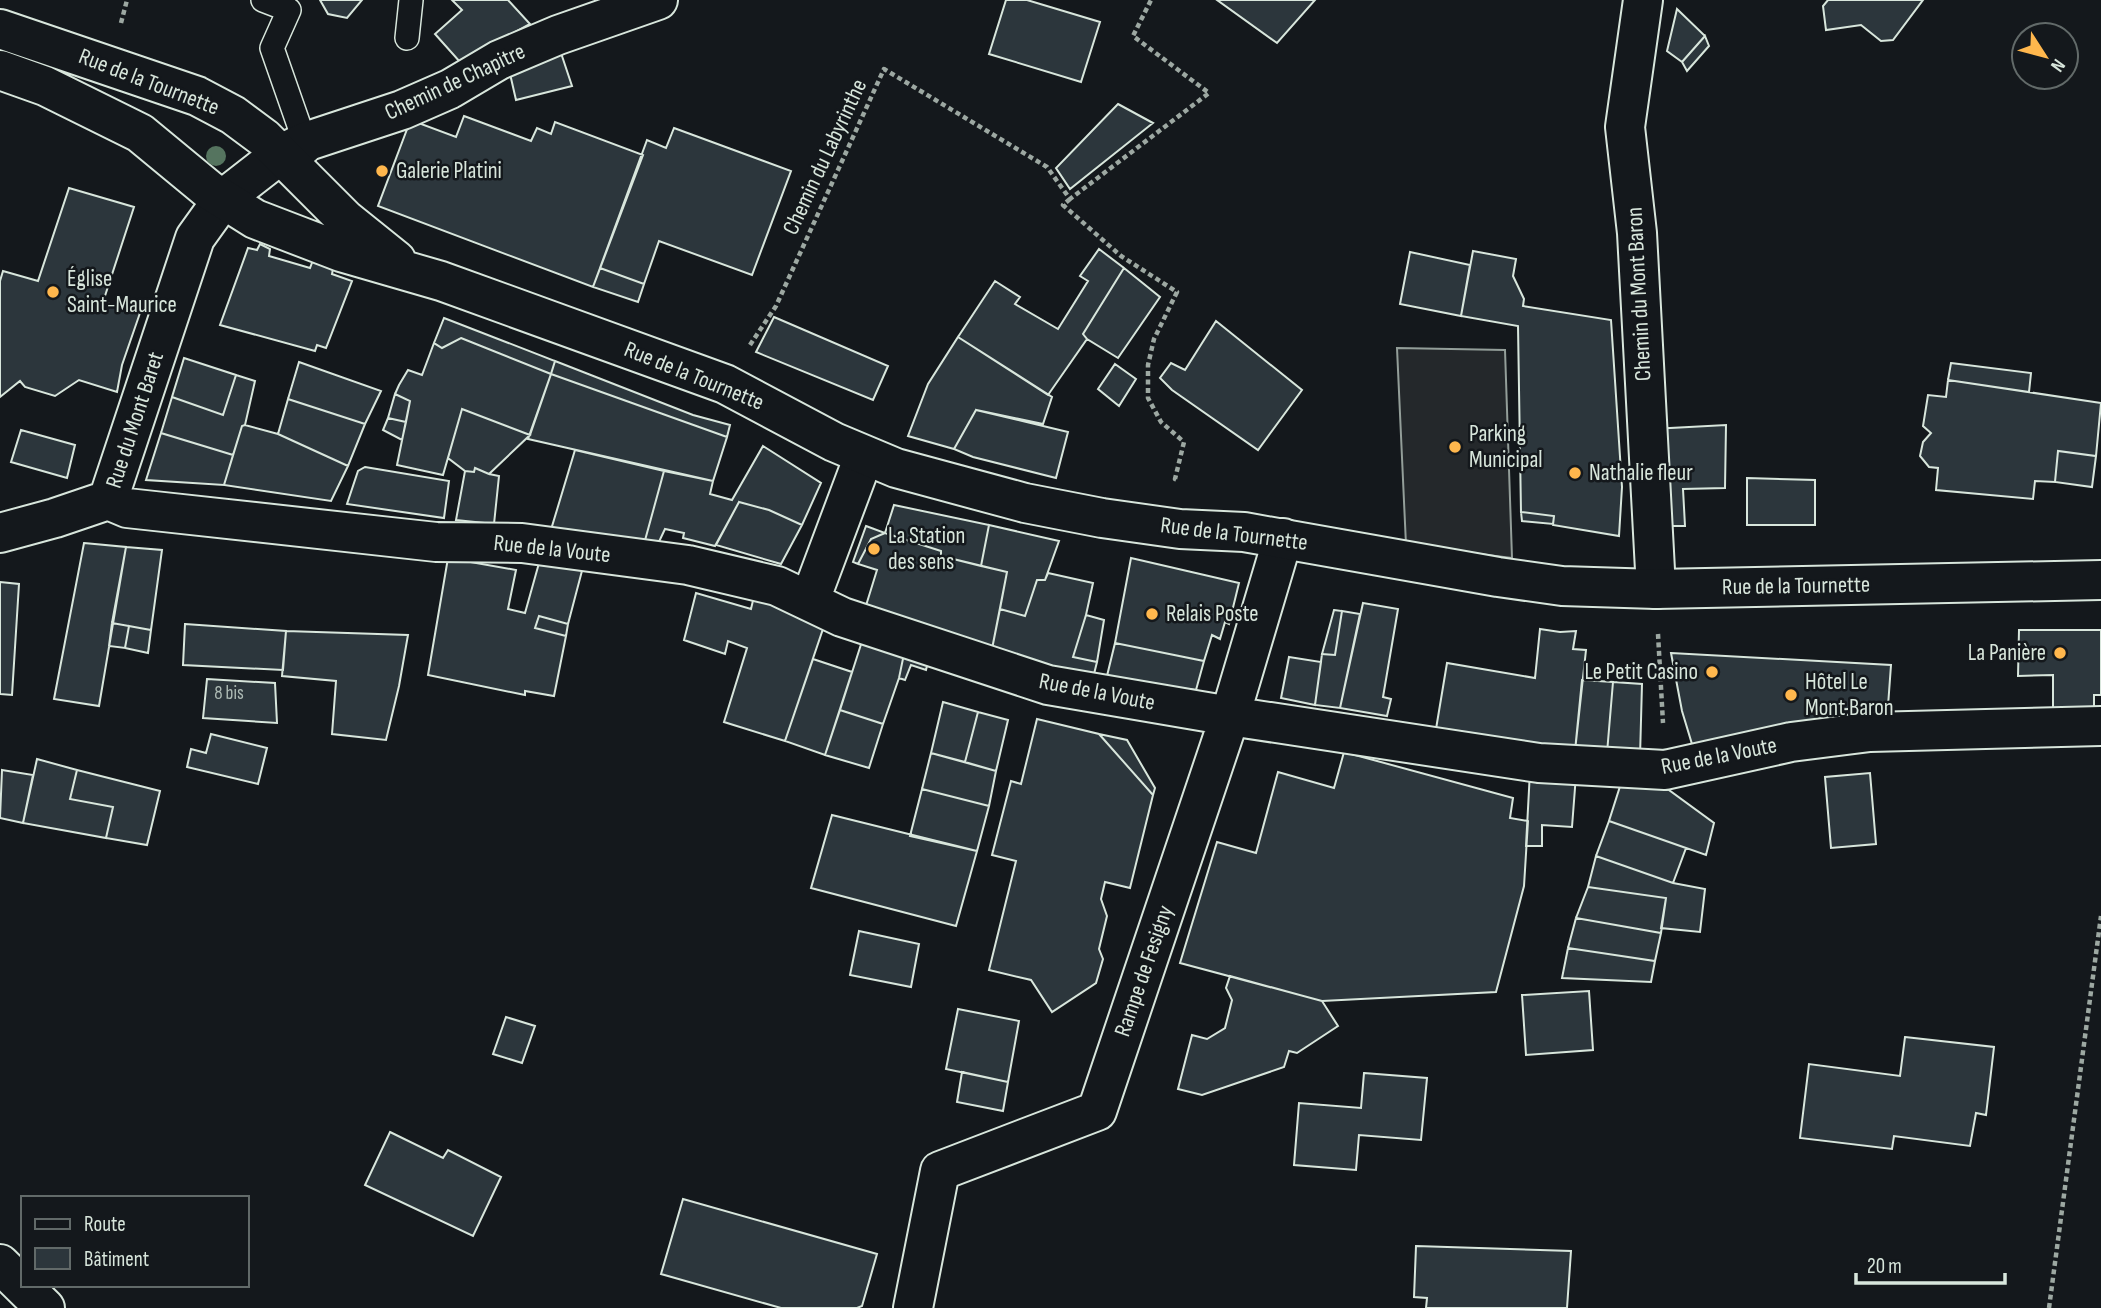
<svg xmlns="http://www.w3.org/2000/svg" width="2101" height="1308" viewBox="0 0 2101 1308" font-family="'Sofia Sans Condensed',sans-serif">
	<rect width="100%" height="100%" fill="#14181c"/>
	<!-- parking -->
	<path fill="#24282b" stroke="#939e99" stroke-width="2" d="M1397,348L1505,350L1512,558L1406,545Z"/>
	<!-- building -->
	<path fill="#2c363c" stroke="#d8e6dc" stroke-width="2" d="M320,0H362L347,18L328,14Z
		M452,0H508L530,24L460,62L435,34L462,10Z
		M1006,0H1027L1100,22L1081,82L989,54Z
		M1217,0H1315L1277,43Z
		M1828,0H1923L1893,40L1881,41L1861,25L1826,30L1823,6Z
		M1677,9L1705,36L1682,62L1667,51Z
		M1705,36L1709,46L1687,71L1682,62Z
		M560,50L572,86L516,100L508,65Z
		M1118,104L1153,123L1070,189L1056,168Z
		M464,116L531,141L537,128L551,134L555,122L643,155L593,287L378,206L409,124L416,122L456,137Z
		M674,128L791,171L752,275L659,241L644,284L600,268L647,140L666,148Z
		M69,188L134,207L103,302L140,313L122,365L117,392L79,380L55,396L25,387L20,381L0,397V281L3,271L38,281Z
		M260,244L270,249L269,256L310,268L313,260L333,269L332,274L352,281L326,348L317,345L315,351L220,325L248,248L257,250Z
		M1099,249L1124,268L1083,334L1087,339L1048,395L958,337L995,281L1020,297L1015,304L1058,329L1088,281L1080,276Z
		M1473,251L1516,259L1513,276L1524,299L1523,306L1611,320L1622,487L1619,536L1553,525L1554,516L1521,512L1518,326L1461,316Z
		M1410,252L1470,265L1461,316L1400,304Z
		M600,268L644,284L638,302L593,287Z
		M1124,268L1160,297L1118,358L1087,339L1083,334Z
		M774,317L888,366L873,400L756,352Z
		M444,318L555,361L551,374L461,338L442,348L434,343Z
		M1216,321L1302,390L1258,450L1172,390L1160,378L1171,363L1185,370Z
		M958,337L1052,397L1043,424L976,410L954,449L908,436L928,384Z
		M461,338L551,374L530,435L462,409L443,475L397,465L410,401L395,394L399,385L408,370L422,375L434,343L442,348Z
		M184,358L236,375L223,415L172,397Z
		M555,361L693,415L730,425L727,437L551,374Z
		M299,362L381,391L365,424L288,399Z
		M1951,363L2031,373L2029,392L1948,380Z
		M1115,364L1136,379L1119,406L1098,389Z
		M551,374L727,437L713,481L528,439Z
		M236,375L255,381L245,425L242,426L233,455L161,433L172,397L223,415Z
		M1948,380L2101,403L2096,456L2058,451L2055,482L2035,481L2033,499L1936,490L1938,468L1929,467L1920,456L1923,442L1931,433L1923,426L1928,395L1946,397Z
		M395,394L410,401L406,422L388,418Z
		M288,399L365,424L348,466L278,434Z
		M462,409L530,435L489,474L475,468L474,472L465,471L448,458Z
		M976,410L1068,432L1056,478L973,457L954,449Z
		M388,418L406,422L402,440L383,430Z
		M245,425L278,434L348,466L331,501L224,485L242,426Z
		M1726,425L1725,488L1683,489L1685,526H1666L1652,429Z
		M21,430L75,445L67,478L11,462Z
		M161,433L233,455L224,485L146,480Z
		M763,446L821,483L802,525L769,510L739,502L715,546L683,538L684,533L665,529L657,546L644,544L664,471L713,481L710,494L732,500Z
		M575,450L664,471L644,544L550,533Z
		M2058,451L2096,456L2092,487L2055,482Z
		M365,467L449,481L444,518L347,504L358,471Z
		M475,468L489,474L499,476L494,524L456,520L465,471L474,472Z
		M1747,478L1815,480V525H1747Z
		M739,502L769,510L802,525L781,564L716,545Z
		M894,505L989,525L981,566L941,556V551L885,533Z
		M1521,512L1554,516L1553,524L1522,521Z
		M989,525L1059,541L1045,580H1037L1025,616L1000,609L1007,572L981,566Z
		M866,526L885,533L871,539L858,564L853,562Z
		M885,533L941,551V556L1007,572L992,649L864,612L877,570L858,564L871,539Z
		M84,543L126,547L99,706L54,699Z
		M126,547L162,550L151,630L112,623Z
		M541,556L583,567L568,624L539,616L535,628L566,636L554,696L525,691V695L428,675L448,558L516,570L508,609L525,613Z
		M1131,558L1239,583L1229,624L1225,622L1220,639L1212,635L1204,661L1115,643Z
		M1048,573L1093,583L1086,615L1073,657L1097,662L1093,678L992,649L1000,609L1025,616L1037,580H1045Z
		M0,582L19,584L12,695L0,694Z
		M755,592L827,617L785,741L724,722L747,648L728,641L725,654L684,640L696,593L751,609Z
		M1363,603L1398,609L1383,697L1391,699L1387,716L1340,708Z
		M1334,610L1342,611L1335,655L1322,654Z
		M1342,611L1360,614L1340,708L1315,705L1322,654L1335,655Z
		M1086,615L1104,620L1097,662L1073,657Z
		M539,616L568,624L566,636L535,628Z
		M112,623L129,626L125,648L109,646Z
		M185,624L286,631L283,670L183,665Z
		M129,626L151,630L148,653L125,648Z
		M1540,629L1560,632L1576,631L1573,649L1586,650L1575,751L1436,729L1447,663L1535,678Z
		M2019,630H2101V695H2094V709L2053,710V675L2018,676Z
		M286,631L408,635L399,686L386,740L332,734L336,681L282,676Z
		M864,635L905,649L899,678L883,724L840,710Z
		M1115,643L1204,661L1196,690L1106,680Z
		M905,649L929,658L926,670L911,665L905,680L899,678Z
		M1671,653L1891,665L1888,706L1835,710L1836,723L1695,754L1682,711Z
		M1289,657L1321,662L1315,705L1281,698Z
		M813,659L852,672L825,755L785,741Z
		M207,679L275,683L277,723L203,718Z
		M1582,680L1613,682L1607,753L1575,751Z
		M1613,682L1642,684L1640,757L1607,753Z
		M943,702L978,712L965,762L931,753Z
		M840,710L883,724L869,768L825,755Z
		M978,712L1008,720L996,771L965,762Z
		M1037,719L1099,734L1153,795L1130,888L1105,882L1101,899L1107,916L1099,949L1103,959L1096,983L1052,1012L1031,980L989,970L1016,861L992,855L1011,781L1021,784Z
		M211,734L267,748L258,784L187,767L191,749L206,753Z
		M1099,734L1127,740L1155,788L1153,795Z
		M1344,752L1513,798L1510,818L1528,821L1524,886L1496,992L1322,1001L1180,963L1217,842L1256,853L1278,772L1334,788Z
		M931,753L996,771L989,806L922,789Z
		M37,759L77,770L70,799L113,807L106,838L23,823Z
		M2,770L33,775L23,823L0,818Z
		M77,770L160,791L147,845L106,838L113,807L70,799Z
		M1530,771L1576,775L1572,827L1542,825V846H1526Z
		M1870,773L1876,844L1831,848L1825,777Z
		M1623,777L1662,785L1714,823L1706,855L1609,821Z
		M922,789L989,806L977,851L910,836Z
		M832,815L977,851L956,926L811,888Z
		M1609,821L1686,848L1673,883L1596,856Z
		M1596,856L1673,883L1705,889L1700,932L1661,928L1666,898L1588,887Z
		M1588,887L1666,898L1661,933L1576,918Z
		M1576,918L1661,933L1655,961L1568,948Z
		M859,931L919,944L911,987L850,975Z
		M1568,948L1655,961L1651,982L1562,978Z
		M1230,976L1322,1001L1338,1026L1297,1053L1289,1051L1284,1067L1202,1095L1178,1089L1192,1035L1207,1039L1225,1028L1232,1000L1226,988Z
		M1589,991L1593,1050L1526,1055L1522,995Z
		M958,1009L1019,1021L1008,1082L946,1069Z
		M506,1017L535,1026L522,1063L493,1054Z
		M1905,1037L1994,1047L1986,1115L1976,1113L1970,1146L1894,1136L1892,1149L1800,1138L1809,1064L1900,1076Z
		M962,1072L1008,1082L1003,1111L957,1102Z
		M1364,1073L1427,1078L1421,1140L1359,1135L1356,1170L1294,1165L1299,1103L1361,1108Z
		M390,1132L443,1158L448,1150L501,1177L473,1236L365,1185Z
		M683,1199L877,1254L862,1306L857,1308H781L661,1274Z
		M1416,1246L1571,1251L1567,1308H1426L1427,1298L1414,1297Z"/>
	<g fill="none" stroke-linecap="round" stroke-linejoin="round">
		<!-- lane casing -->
		<g stroke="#d8e6dc" stroke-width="26">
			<path id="lane" d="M263,0L289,10L272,48L308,151
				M407,38L411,0"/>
		</g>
		<!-- street casing -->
		<g stroke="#d8e6dc" stroke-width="42">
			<path id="street" d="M1643,0L1625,127L1637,233L1656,589
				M108,500L127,508L436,542L522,543L688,565L777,586L842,617L1048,685L1230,716L1539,763L1665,770L1791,742L1870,732L2101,726
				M108,500L195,238L223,199L281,154L305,142L402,110L450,89L499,60L558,35L658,0
				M0,533L55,518L108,500
				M810,600L864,456
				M0,1264L45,1308
				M913,1308L940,1171L1097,1111L1230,716L1283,538"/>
		</g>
		<!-- secondary casing -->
		<g stroke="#d8e6dc" stroke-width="42">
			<path id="secondary" d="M0,29L197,96L233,115L264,138L345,219L396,260
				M0,70L45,86L140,133L209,190L255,219L341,252L441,281L725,384L834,442L896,468L1025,503L1102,518L1180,529L1244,532L1498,577L1562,586L1656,589L2101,580"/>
		</g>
		<!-- path -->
		<path stroke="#9da8a2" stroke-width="4.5" stroke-dasharray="5 3.5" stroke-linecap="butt" d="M121,23L127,0
			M1070,199L1063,205L1121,256L1177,292L1154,339L1148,365V398L1161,422L1184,442L1175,479L1179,480
			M750,345L776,306L884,69L1047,167L1070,199L1209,93L1133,36L1151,0
			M1658,634L1663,723
			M2049,1308L2101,916"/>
		<!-- lane -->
		<use href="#lane" stroke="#14181c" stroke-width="23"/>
		<!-- street -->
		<use href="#street" stroke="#14181c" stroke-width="38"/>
		<!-- secondary -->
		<use href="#secondary" stroke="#14181c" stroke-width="38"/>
	</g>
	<!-- trees -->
	<circle fill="#55745f" cx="216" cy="156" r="10"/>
	<!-- markers -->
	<g fill="#ffb74d" stroke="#14181c" stroke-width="2.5">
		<circle cx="382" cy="171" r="7"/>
		<circle cx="53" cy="292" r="7"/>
		<circle cx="1455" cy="447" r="7"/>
		<circle cx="1575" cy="473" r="7"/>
		<circle cx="874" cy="549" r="7"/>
		<circle cx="1152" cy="614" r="7"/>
		<circle cx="2060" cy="653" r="7"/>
		<circle cx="1712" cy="672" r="7"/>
		<circle cx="1791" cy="695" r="7"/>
	</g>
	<g text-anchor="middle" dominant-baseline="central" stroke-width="5" stroke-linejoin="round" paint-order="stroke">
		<!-- number labels -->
		<g font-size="19" fill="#adbab4">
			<text x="229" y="693">8 bis</text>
		</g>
		<!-- street labels -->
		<g font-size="23" fill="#d8e6dc" stroke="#14181c">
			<text transform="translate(149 82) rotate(21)">Rue de la Tournette</text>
			<text transform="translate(455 82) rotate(-25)">Chemin de Chapitre</text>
			<text transform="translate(825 157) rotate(-65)">Chemin du Labyrinthe</text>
			<text transform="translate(1639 294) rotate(-93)">Chemin du Mont Baron</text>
			<text transform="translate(694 376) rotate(22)">Rue de la Tournette</text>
			<text transform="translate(135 420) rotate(-72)">Rue du Mont Baret</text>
			<text transform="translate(1234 534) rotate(7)">Rue de la Tournette</text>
			<text transform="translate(552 549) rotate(6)">Rue de la Voute</text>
			<text transform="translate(1796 586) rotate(-1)">Rue de la Tournette</text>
			<text transform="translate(1097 692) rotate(11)">Rue de la Voute</text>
			<text transform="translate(1719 756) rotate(-11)">Rue de la Voute</text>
			<text transform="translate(1144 971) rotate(-71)">Rampe de Fesigny</text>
		</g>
		<!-- poi labels -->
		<g font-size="23" fill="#d8e6dc" stroke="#14181c" text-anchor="start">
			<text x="396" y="171">Galerie Platini</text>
			<text x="67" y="279">Église<tspan x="67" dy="26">Saint-Maurice</tspan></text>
			<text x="1469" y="434">Parking<tspan x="1469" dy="26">Municipal</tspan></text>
			<text x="1589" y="473">Nathalie fleur</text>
			<text x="888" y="536">La Station<tspan x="888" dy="26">des sens</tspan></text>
			<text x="1166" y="614">Relais Poste</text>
			<text x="2046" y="653" text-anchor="end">La Panière</text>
			<text x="1698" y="672" text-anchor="end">Le Petit Casino</text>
			<text x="1805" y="682">Hôtel Le<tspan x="1805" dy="26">Mont Baron</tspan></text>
		</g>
	</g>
	<!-- legend -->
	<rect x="21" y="1196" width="228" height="91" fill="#14181c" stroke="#626a69" stroke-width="2"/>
	<rect x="35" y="1219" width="35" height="10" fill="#14181c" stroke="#626a69" stroke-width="2"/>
	<text x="84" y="1231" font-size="21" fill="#d8e6dc">Route</text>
	<rect x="35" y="1248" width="35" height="21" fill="#2c363c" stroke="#626a69" stroke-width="2"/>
	<text x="84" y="1266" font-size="21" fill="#d8e6dc">Bâtiment</text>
	<!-- north arrow -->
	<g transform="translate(2045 56) rotate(126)"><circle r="33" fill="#14181c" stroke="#626a69" stroke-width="2"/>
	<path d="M0-5L12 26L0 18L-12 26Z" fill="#ffb74d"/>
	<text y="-10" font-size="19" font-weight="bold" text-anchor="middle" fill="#d8e6dc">N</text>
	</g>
	<!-- scale -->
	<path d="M1856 1273v10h149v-10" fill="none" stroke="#d8e6dc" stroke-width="3.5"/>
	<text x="1867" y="1273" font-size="21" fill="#d8e6dc" stroke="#14181c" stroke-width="5" paint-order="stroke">20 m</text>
</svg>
